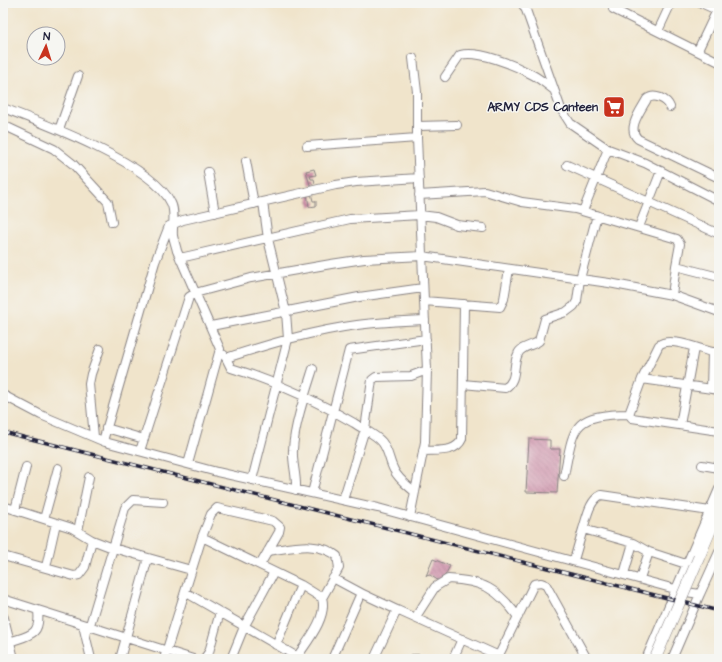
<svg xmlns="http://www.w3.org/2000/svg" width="722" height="662" viewBox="0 0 722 662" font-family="'Architects Daughter',sans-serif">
	<defs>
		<pattern id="building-back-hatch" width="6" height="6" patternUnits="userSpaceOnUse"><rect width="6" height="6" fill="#ce90a9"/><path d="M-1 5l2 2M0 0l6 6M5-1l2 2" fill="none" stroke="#a7758b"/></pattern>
	</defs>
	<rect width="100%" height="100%" fill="#f6f6f2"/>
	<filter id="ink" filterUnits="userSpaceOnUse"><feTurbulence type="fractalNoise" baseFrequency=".025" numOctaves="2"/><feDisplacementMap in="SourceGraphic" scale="8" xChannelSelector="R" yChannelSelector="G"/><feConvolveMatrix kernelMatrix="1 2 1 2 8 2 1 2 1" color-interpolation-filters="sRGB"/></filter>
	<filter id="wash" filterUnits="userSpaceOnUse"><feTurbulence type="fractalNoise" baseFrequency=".012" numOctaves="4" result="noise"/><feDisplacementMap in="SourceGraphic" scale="16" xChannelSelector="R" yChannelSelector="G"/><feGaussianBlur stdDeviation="0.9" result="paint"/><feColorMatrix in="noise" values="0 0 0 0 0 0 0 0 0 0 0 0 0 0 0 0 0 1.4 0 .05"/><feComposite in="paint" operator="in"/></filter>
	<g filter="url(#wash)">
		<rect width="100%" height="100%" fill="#f0e4cb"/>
		<g id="blocks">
			<!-- building -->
			<path fill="url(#building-back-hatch)" d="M314,169L316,175L310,176L311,179H314L315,183L310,185L306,171Z
				M307,193H311L313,201H316V206L309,207Z
				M529,439L550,440V449H560L557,493L526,492Z
				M433,559L450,566L443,579L441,578L439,581L430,575L426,576Z"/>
		</g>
	</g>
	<g filter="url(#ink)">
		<use href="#blocks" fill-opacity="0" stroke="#898383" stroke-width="1"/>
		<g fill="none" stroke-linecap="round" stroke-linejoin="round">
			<!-- minor casing -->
			<g stroke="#898383" stroke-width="10">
				<path id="minor" d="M522,3L526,10L561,109L570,123L608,149L645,163L719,201
					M701,3L719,11
					M613,9L719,62
					M658,31L671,3
					M698,50L719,6
					M413,58L417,92V138
					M445,77L460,55C479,50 514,65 531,74C539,78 546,84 554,90
					M670,107C667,99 654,93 647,99C641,110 626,129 638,139L719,178
					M3,108C43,123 153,164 171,203C176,212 172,227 173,236C174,241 176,246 177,251L220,349L188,464
					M3,125L54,149L73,164L108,202L112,222
					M417,126L457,125
					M59,130L78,76
					M307,146L417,138L427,370L425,442L410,517
					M246,161L254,204
					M567,165L719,234
					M208,172L215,213
					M419,195L485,191L522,202L575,209L677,239L680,244L676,266
					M583,211L608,149
					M639,227L661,171
					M180,258L350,219L420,215L436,217L457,225L483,228
					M672,295L676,266L719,277
					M424,301L500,307L504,299L509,269
					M211,326L359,297L423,288
					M712,352C698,349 670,336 659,345L642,379L629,414L632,418L719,431
					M224,355L226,358C269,344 312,331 357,325C380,322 402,321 425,320
					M226,358L231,368C274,381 315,400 354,423C363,429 375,434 382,442C389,451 389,461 394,470C398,479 408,486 415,492
					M642,379L719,390
					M463,384L505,388C518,380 512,366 518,354C521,346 533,346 539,341L545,319L566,312L574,306L577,301L580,279L597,215
					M711,389L712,352H719
					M3,395L41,415L105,442L217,472L378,508L686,592L700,594L719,552
					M680,425L694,348
					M106,428L144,439
					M94,437L89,384L91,374L100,349
					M103,441L155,262L169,226L183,220L336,185L356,182L419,178
					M140,451L189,297L195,293L251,278L331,264L364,259L422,256L609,283L672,295L719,312
					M423,451C437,450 456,453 462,439L464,304
					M702,465L719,468
					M564,476C574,425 572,415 629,414
					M252,480L288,339L286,312L268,239L263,202
					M296,490C297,476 292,463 293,450C294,426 306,391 313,369
					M312,493L349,350L426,339
					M343,500L365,429L372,380L376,377L411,376L427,370
					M3,506L72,528L92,540L113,548L191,570
					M15,510L26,467
					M44,519L58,468
					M583,529C587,517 589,501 601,495L710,511
					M78,531L89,477
					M202,537L211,514L217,508L273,521L280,527L279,532L260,565
					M268,551C292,548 317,540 337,556L339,568L322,598
					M3,556L74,576L79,575L85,567L92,540
					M574,560L583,529L633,543L649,552L686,564
					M46,567L56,523
					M624,574L633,543
					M333,578L361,593
					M640,578L649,552
					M185,592L301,659
					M3,599L193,659
					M415,618L435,587L448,579C483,581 497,588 518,617
					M83,625L91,659
					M89,628L125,508L133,500L163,502
					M9,642C29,635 41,636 38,611
					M276,645L301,585
					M120,659L148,558
					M164,659L202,537L301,585L322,598C328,617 307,642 297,657
					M204,659L209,652L220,612
					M231,659L244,627L274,572
					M332,659L361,593L397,610
					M374,659L397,610L499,656
					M413,659H420
					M453,659L462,639
					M497,659L534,584L541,583L546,585L587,659
					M646,659L719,489
					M672,659L700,594"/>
			</g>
			<!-- major casing -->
			<g stroke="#898383" stroke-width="12">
				<path id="major" d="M3,618L13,659"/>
			</g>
			<!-- highway casing -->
			<g stroke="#898383" stroke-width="12">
				<path id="highway" d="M699,557L719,510"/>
			</g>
			<!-- minor -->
			<use href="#minor" stroke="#fff" stroke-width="8"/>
			<!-- major -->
			<use href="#major" stroke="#fff" stroke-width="10"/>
			<!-- highway -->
			<use href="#highway" stroke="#fff" stroke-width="11"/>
			<!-- rail casing -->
			<g stroke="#22223b" stroke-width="3.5">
				<path id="rail" d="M3,432L719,611"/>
			</g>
			<!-- rail -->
			<use href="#rail" stroke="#f6f6f2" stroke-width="2" stroke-dasharray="6" stroke-linecap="butt"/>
			<!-- highway-bridge casing -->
			<g stroke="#898383" stroke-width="12" stroke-linecap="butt">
				<path id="highway-bridge" d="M655,659L699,557"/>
			</g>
			<!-- highway-bridge -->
			<use href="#highway-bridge" stroke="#fff" stroke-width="11"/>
		</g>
	</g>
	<!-- icons -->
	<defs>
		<g id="supermarket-square" transform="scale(1.15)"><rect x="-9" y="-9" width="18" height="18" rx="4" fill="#c8321e" stroke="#f6f6f2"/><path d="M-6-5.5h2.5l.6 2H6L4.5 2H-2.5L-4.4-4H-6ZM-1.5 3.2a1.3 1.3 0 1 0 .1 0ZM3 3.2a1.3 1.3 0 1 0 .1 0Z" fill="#fff"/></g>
	</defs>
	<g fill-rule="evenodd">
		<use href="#supermarket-square" x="614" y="107"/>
	</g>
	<g text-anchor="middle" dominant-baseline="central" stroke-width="3" stroke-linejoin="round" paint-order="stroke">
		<!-- poi labels -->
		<g font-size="12" font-weight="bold" fill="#22223b" stroke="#f6f6f2" text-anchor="end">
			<text x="598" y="107">ARMY CDS Canteen</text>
		</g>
	</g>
	<!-- margin -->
	<rect width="722" height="662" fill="none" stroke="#f6f6f2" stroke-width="16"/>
	<!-- north arrow -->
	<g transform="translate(46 46) rotate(4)"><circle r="19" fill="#f6f6f2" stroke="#a1a1a9"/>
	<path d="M0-3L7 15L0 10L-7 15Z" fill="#c8321e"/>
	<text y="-6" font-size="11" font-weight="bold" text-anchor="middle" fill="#22223b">N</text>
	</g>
</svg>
